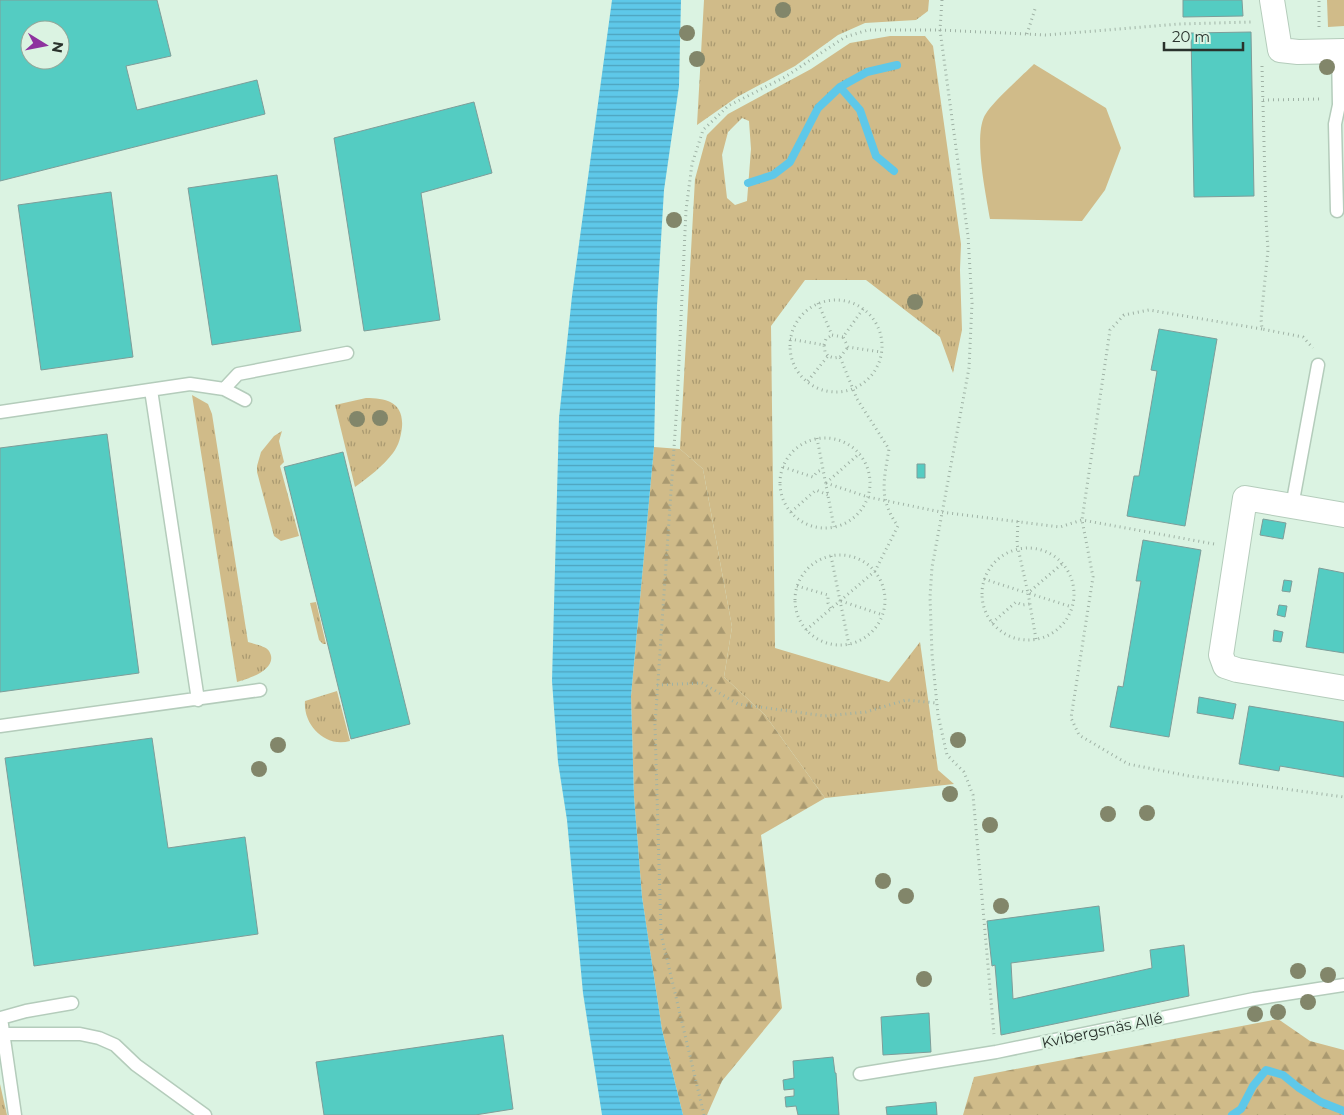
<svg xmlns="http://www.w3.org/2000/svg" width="1344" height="1115" viewBox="0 0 1344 1115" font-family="Montserrat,sans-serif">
	<defs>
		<pattern id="grass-tufts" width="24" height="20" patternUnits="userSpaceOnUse" patternTransform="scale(1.25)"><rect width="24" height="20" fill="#d0bb89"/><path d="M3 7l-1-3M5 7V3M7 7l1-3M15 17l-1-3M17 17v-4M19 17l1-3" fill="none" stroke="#a99970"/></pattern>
		<pattern id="forest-firs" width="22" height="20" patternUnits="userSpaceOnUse" patternTransform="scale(1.25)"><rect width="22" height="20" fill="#d0bb89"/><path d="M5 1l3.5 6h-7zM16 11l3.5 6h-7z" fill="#a99970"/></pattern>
		<pattern id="water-rules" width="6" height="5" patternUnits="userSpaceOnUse" patternTransform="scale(1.25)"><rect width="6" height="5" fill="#5ec8e9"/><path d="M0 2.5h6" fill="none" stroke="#4ea3bd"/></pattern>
	</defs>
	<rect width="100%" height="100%" fill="#dbf3e2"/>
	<!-- grass -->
	<path fill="url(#grass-tufts)" fill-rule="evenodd" d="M704,0H929L928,11L916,20L865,23L838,35L795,66L737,97L697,125Z
		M890,36H925L933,46L961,244L960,270L962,330L953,373L940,337L866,280H805L771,326L775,648L889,682L920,642L938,770L954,784L825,798L765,715L724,677L732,627L703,469L680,449L695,179L707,135L728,114L811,69L850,43ZM742,118L749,121L751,149L747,201L735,205L727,198L722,155L728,132Z
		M192,395L208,404L212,414L248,642C254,644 266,646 269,651C280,669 248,679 237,682Z
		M366,398C386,398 404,402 402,427C401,436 399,445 393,453C383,466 369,477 355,487L335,405Z
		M282,431L279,441L284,462L280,466L299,536L281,541L274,536L257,472V466L261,452L274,436Z
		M316,602L326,644H323L319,640L310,603Z
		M337,691L350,741C325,748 303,725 305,701Z
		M0,1084L7,1115H0Z"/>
	<!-- forest -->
	<path fill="url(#forest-firs)" d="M654,447L680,449L703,469L732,627L724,677L765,715L825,798L761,835L782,1008L722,1081L707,1115H683L662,1030L642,897L634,797L631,696Z
		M1278,1019L1310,1041L1344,1050V1115H963L974,1077Z"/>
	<!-- green -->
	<path fill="#d0bb89" d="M1327,0H1344V26L1328,27Z
		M1034,64L1106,108L1121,148L1105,190L1082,221L990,219C986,194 974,140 984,117C991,103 1022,76 1034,64Z"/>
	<!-- water -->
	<path fill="url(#water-rules)" d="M612,0H681L679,86L664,190L657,306L654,447L631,696L634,797L642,897L662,1030L683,1115H602L583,993L567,820L558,762L552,681L559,418L572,296Z"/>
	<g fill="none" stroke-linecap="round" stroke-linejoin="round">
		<!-- stream -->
		<path stroke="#5ec8e9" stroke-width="8" d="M840,87L860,110L876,156L894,171
			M748,183L773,175L790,162L818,108L840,87L867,72L897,65
			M1232,1115L1241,1109L1253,1086L1266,1070L1283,1075L1299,1088L1321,1102L1344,1111"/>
	</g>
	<!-- building -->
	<path fill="#54ccc2" stroke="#7e9d99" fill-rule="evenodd" d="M0,0H157L171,56L126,66L137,110L257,80L265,114L0,181ZM30,30H60V60H30Z
		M1183,0H1242L1243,16L1183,17Z
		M1251,32L1254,196L1194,197L1191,33Z
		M474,102L492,173L421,193L440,320L364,331L334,138Z
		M277,175L301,331L212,345L188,188Z
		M111,192L133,357L41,370L18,205Z
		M1159,329L1217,339L1185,526L1127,516L1134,476H1139L1157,371L1151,370Z
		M107,434L139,673L0,692V448Z
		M343,452L410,724L351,739L284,467Z
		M917,464H925V478H917Z
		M1263,519L1286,523L1283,539L1260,535Z
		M1143,540L1201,550L1169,737L1110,727L1118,686L1123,687L1141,581H1136Z
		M1319,568L1344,573V653L1306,647Z
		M1284,580L1292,581L1290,592L1282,591Z
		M1279,605L1287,606L1285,617L1277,615Z
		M1274,630L1283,632L1281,642L1273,641Z
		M1199,697L1236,704L1233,719L1197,713Z
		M1249,706L1344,722V777L1280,766L1279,771L1239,764Z
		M152,738L168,848L245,837L258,934L34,966L5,758Z
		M1099,906L1104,951L1011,963L1013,999L1152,968L1150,950L1184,945L1189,996L1001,1035L995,965L992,966L987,921Z
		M929,1013L931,1052L883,1055L881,1017Z
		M503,1035L513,1109L475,1115H324L316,1062Z
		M833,1057L835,1073H836L839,1115H798L796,1106L786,1107L785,1097L794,1096V1089L784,1090L783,1080L794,1078L793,1061Z
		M936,1102L937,1115H887L886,1107Z"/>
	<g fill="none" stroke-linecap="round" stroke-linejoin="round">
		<!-- service casing -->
		<g stroke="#b4ccbb" stroke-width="15">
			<path id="service" d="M1337,211L1335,124L1339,105L1338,51
				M224,389L238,374L347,353
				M151,390L198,700
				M0,412L190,384L224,389L245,400
				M1292,506L1318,365
				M0,726L260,690
				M0,1034H80L99,1038L115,1045L136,1065L205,1115
				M860,1074L996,1052L1254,999L1344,985
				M15,1115L1,1018L26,1011L72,1003"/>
		</g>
		<!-- minor casing -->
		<g stroke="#b4ccbb" stroke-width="26">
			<path id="minor" d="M1272,0L1280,50L1298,52L1344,51
				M1344,515L1245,498L1221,655L1225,666L1237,670L1344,688"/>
		</g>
		<!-- path -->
		<path stroke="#9fb2a5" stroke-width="3" stroke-dasharray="1 4" stroke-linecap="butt" d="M942,0L940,30L968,236L972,303L969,368L932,567L930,597L932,654L938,715L947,755L964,772L973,795L994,1034
			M1319,27V0
			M1027,34L1035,9
			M1262,66L1266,219L1268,250L1261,319L1262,329L1303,337L1313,348
			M1263,100L1321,99
			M790 346a46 46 0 1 1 92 0a46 46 0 1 1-92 0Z
			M818,303L832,335L843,337
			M863,309L843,337L848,347L881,352
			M1262,329L1149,310L1124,315L1110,330L1082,520L1093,577L1071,718L1079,735L1128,764L1189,776L1344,797
			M790,339L824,345L825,352L828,356
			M824,345L826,339L832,335
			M840,357L848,347
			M780 483a45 45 0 1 1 90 0a45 45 0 1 1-90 0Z
			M817,438L834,527
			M783,467L813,477L817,472L823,469
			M826,483L868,497L941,512L1060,527L1082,520L1214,544
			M826,483L860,453
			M791,512L816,490L828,495
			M1018,521L1017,544L1028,593L1072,607
			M982 594a46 46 0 1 1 92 0a46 46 0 1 1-92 0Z
			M795 600a45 45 0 1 1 90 0a45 45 0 1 1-90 0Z
			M831,556L849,645
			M984,579L1027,593
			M797,586L828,595V603L831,609
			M841,601L883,615
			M992,623L1016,602L1022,605L1030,604
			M806,630L875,571L898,526C878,499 884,480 889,449L857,399L840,357L834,358L828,356L807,382
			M1036,639L1028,593L1063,563
			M657,685L702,683L738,704L825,716L866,712L906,700L937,703
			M704,1115L661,934L655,725L677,404L686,210L692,164L703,130L728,106L785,77L845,37L868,30H940L1046,35L1179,24L1251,22"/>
		<!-- service -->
		<use href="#service" stroke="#fff" stroke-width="12"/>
		<!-- minor -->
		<use href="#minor" stroke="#fff" stroke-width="24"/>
	</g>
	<!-- trees -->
	<g fill="#82866a">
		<circle cx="783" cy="10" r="8"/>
		<circle cx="687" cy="33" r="8"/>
		<circle cx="697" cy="59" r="8"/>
		<circle cx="1327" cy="67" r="8"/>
		<circle cx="674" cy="220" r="8"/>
		<circle cx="915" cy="302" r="8"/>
		<circle cx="380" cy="418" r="8"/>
		<circle cx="357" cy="419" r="8"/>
		<circle cx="958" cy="740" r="8"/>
		<circle cx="278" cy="745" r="8"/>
		<circle cx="259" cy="769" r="8"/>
		<circle cx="950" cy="794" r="8"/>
		<circle cx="1147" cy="813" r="8"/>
		<circle cx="1108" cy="814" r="8"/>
		<circle cx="990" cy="825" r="8"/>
		<circle cx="883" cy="881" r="8"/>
		<circle cx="906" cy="896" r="8"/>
		<circle cx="1001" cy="906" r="8"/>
		<circle cx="1298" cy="971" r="8"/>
		<circle cx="1328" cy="975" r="8"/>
		<circle cx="924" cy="979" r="8"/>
		<circle cx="1308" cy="1002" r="8"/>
		<circle cx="1278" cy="1012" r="8"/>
		<circle cx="1255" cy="1014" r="8"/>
	</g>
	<g text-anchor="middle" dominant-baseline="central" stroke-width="5" stroke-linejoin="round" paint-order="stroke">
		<!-- street labels -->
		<g font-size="15" fill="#29322c" stroke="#dbf3e2">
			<text transform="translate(1102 1030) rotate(-12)">Kvibergsnäs Allé</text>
		</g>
	</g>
	<!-- north arrow -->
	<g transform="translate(45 45) rotate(100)"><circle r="24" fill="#dbf3e2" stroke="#94a699"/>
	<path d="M0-4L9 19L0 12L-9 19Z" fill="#8e339f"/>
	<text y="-8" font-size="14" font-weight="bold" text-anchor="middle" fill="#29322c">N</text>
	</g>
	<!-- scale -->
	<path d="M1164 42v8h79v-8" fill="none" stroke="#29322c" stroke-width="2.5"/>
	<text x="1172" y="42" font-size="15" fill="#29322c" stroke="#dbf3e2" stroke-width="4" paint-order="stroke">20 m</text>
</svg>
